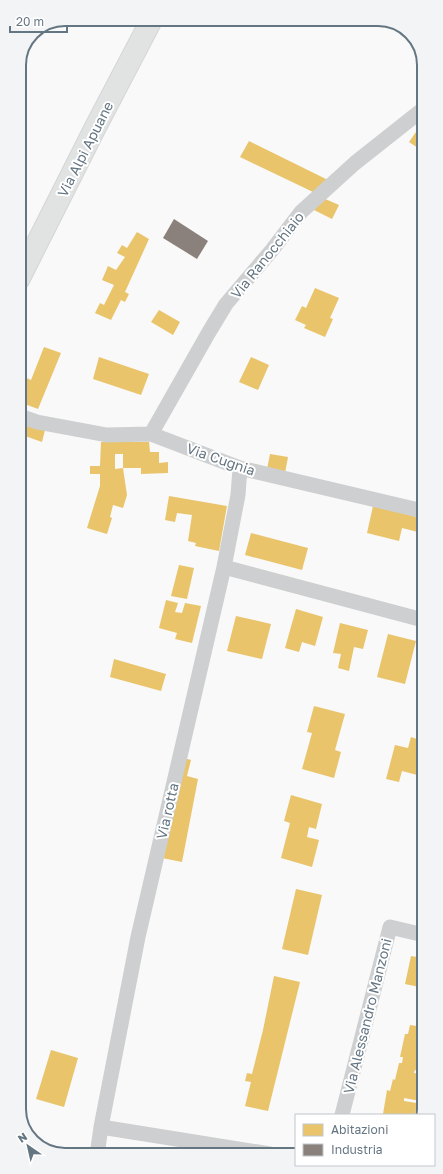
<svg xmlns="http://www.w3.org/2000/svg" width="443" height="1174" viewBox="0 0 443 1174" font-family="'Golos Text',sans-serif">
	<rect width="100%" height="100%" fill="#f9f9f9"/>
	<!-- homes -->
	<path fill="#e9c46a" d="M374,19H381L389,22L386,27L373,21Z
		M418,129L422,132L423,148L420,146L418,148L409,142Z
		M249,141L328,180L313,192L240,157Z
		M323,198L339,205L332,219L314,210Z
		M137,232L149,239L125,292L129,294L125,302L121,300L111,320L95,313L100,303L104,305L114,285L102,280L108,266L116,270L125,257L117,253L122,245L127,248Z
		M315,288L339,298L330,318L333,319L325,337L304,328L306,325L295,320L302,306L306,308Z
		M159,310L180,322L173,335L151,322Z
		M44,347L61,353L38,409L22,403L26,394L20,392V388L24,377L31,380Z
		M99,357L149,374L141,395L93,379Z
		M251,357L269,365L258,390L239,382Z
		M20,422L45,430L42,442L25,436L20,449Z
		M101,442H149L150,452H159V463L168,462V473L141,474V468H123V454H115V469L123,468L127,495L123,508L113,505L110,517L112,518L107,534L87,528L100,486V474H90V466H100Z
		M270,454L288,457L285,473L267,469Z
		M169,496L227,506L219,551L195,546L196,543L188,541L192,515L177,513L175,522L165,520Z
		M373,506L421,518L418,532L402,528L399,541L367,533Z
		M251,533L308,548L302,570L245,555Z
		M179,565L194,568L187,599L171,596Z
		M166,600L178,603L175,612L182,613L185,603L201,606L192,643L175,639L177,633L159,628Z
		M296,609L323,617L315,646L302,642L299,652L285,648Z
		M236,616L271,624L262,659L227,651Z
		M340,623L368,630L363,649L354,647L349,671L338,668L341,654L333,653Z
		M388,634L416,641L405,684L377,677Z
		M114,659L166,674L161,691L110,677Z
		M314,706L345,714L335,750L341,752L334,778L302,769L312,733L307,732Z
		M411,737L423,741L424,789L418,787L421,776L402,771L399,782L386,779L395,745L408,748Z
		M184,758L191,760L187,776L198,779L182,862L162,858Z
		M291,795L322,804L316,829L309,827L307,837L319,840L312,867L281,858L290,823L284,821Z
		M296,889L322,895L308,955L282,949Z
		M411,956L424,958V988L405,984Z
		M274,976L300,982L268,1111L245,1106L251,1082L245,1081L247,1073L252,1074L263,1030Z
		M410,1025L424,1027V1042L421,1041L420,1044L424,1045V1072L415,1070L414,1073L424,1074V1092H422L420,1101L404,1098V1101L417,1103L415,1114L418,1115H385L383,1114L387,1090L390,1091L393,1079L395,1080L399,1063H402L403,1057H400L405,1034H408Z
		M51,1050L78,1058L64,1107L36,1099Z"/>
	<!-- industry -->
	<path fill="#8a817c" d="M174,219L208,241L197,259L163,238Z"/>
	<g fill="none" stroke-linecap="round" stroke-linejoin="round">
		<!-- secondary casing -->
		<g stroke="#d5d6d7" stroke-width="23">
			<path id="secondary" d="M19,279L95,128L152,19"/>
		</g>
		<!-- street -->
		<path stroke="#cecfd0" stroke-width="15" d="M20,416L37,422L107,435L151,434L240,468L423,511
			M151,434L209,332L226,304L272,250L301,212L355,163L422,110
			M224,567L423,620
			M342,1115L390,927L424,935
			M101,1127L270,1154
			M97,1155L101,1127L138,937L224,567L238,495L240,468"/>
		<!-- secondary -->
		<use href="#secondary" stroke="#e1e2e2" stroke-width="21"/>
	</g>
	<g text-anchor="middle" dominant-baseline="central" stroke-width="4" stroke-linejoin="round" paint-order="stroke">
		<!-- street labels -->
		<g font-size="14" fill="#657683" stroke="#fff">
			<text transform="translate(85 149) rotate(-63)">Via Alpi Apuane</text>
			<text transform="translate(267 255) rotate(-51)">Via Ranocchiaio</text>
			<text transform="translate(221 459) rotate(19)">Via Cugnia</text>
			<text transform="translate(167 811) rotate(-77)">Via rotta</text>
			<text transform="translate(367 1016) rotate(-76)">Via Alessandro Manzoni</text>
		</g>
	</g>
	<!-- crop -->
	<path d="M0 0H443V1174H0ZM65 26H378A39 39 0 0 1 417 65V1109A39 39 0 0 1 378 1148H65A39 39 0 0 1 26 1109V65A39 39 0 0 1 65 26Z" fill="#f3f4f5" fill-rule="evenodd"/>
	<path fill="none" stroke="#657683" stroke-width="2" d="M65 26H378A39 39 0 0 1 417 65V1109A39 39 0 0 1 378 1148H65A39 39 0 0 1 26 1109V65A39 39 0 0 1 65 26Z"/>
	<!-- legend -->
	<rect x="295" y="1114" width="140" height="52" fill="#ffffff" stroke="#c1c8cd"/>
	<rect x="303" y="1124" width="20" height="12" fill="#e9c46a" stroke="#c1c8cd"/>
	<text x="331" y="1134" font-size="12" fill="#657683">Abitazioni</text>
	<rect x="303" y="1144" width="20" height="12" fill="#8a817c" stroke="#c1c8cd"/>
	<text x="331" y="1154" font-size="12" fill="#657683">Industria</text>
	<!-- north arrow -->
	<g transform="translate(28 1146) rotate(326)" stroke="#ffffff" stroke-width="3" paint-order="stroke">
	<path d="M0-3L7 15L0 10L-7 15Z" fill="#657683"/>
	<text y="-6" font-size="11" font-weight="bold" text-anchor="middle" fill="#657683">N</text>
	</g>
	<!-- scale -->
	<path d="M10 26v6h57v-6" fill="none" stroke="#657683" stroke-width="2"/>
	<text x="16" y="26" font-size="12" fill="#657683" stroke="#ffffff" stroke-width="3" paint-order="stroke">20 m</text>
</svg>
